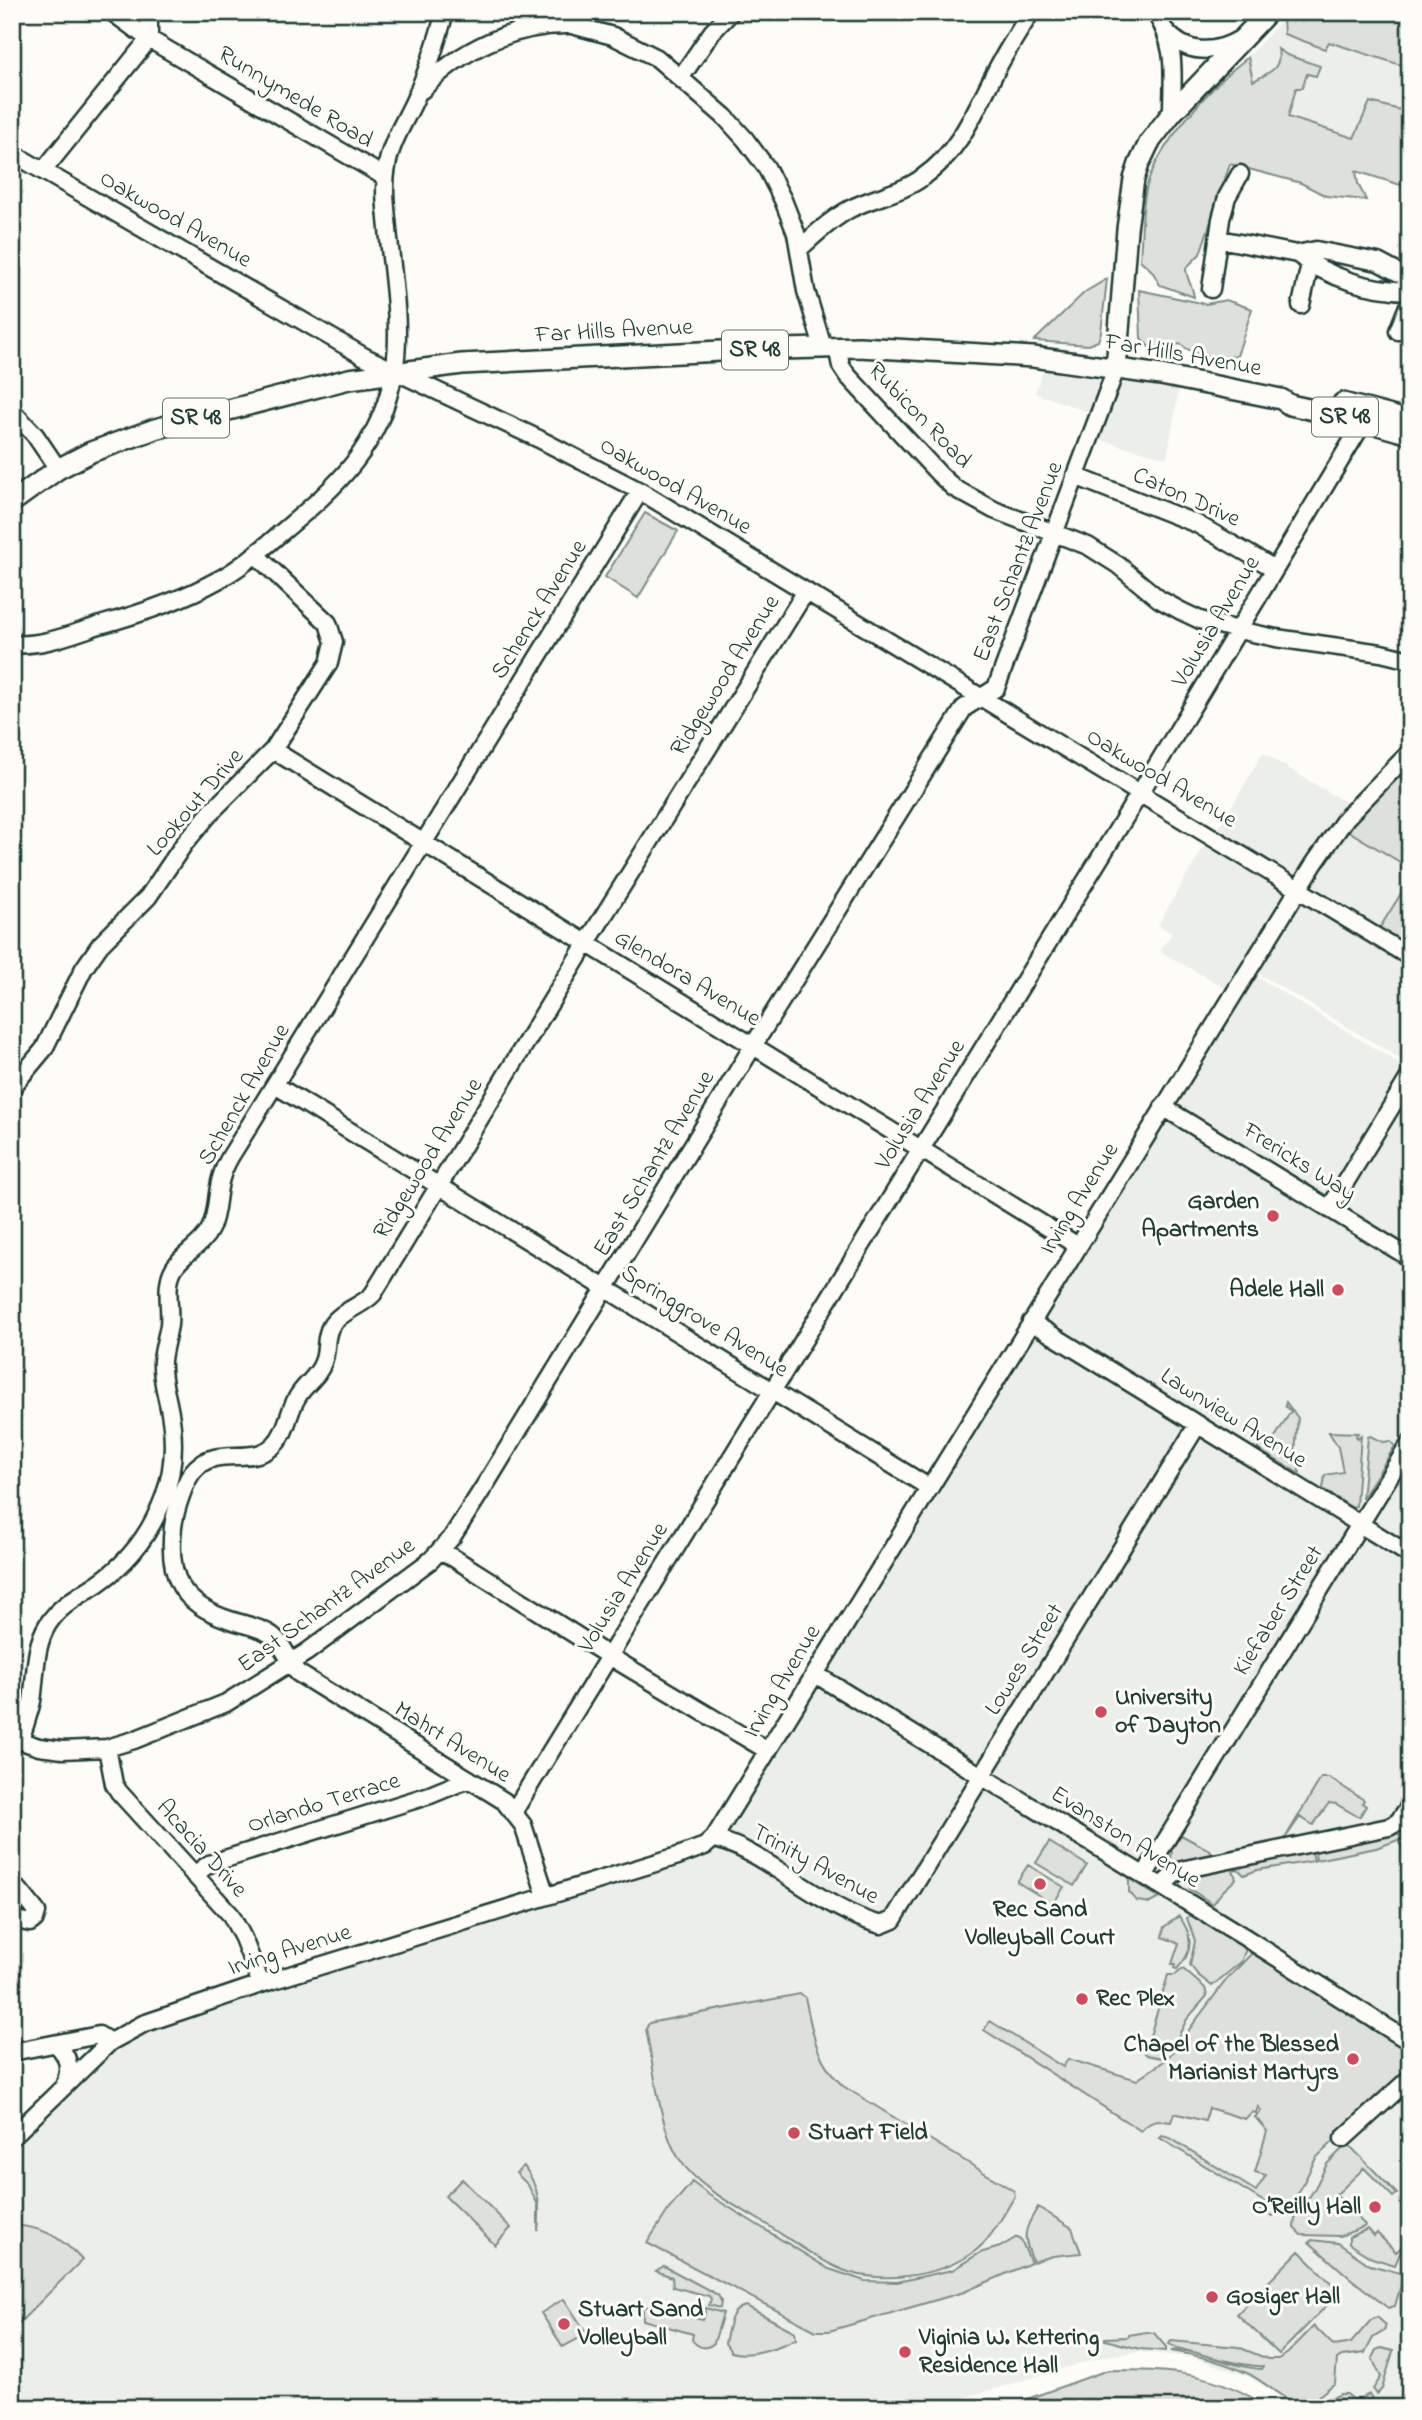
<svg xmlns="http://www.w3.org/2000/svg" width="1422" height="2420" viewBox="0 0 1422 2420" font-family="'Indie Flower',sans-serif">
	<rect width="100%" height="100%" fill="#fdfcf7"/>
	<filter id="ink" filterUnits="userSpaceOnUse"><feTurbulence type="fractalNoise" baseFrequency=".0143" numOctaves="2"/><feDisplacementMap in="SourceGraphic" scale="14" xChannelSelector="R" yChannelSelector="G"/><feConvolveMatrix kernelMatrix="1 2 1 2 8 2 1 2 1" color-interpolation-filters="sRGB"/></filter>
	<g filter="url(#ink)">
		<!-- built -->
		<path fill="#eceee9" d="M1289,12H1410V116L1355,171L1366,200L1326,196L1301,183L1257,170L1253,82L1248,57Z
			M1043,371L1179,388L1167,458L1086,436L1094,414L1035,393Z
			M1263,753L1348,804L1295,875L1218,830Z
			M1347,830L1410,868V879L1379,929L1310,887Z
			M1207,841L1288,889L1229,990L1160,951L1172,933L1158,925Z
			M1301,898L1410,965L1409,1064L1256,972Z
			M1247,971L1410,1070V2408H1295L1267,2387L1243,2374L1191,2357L1139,2352L1106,2356L929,2408H12V2139L110,2042L705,1846Z"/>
		<!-- green -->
		<path fill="#dde0db" stroke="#7e8e88" stroke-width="2" d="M1289,12H1410V68L1329,42L1325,49L1284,34L1283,18Z
			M1278,49L1287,55L1320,66L1316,76L1307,74L1302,88H1296L1288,117L1354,138L1370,102L1400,110L1406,95H1410V188L1356,171L1358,184L1366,200L1326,196L1301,183L1230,164L1200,254L1186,268C1186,279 1193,286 1194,297L1160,285L1152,271L1140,260C1142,237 1141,212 1146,189C1156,146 1213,84 1248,57L1253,81C1269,73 1282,69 1278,49Z
			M1107,279L1101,332L1098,341L1088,345L1034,341L1085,292Z
			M1139,290L1206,304L1226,300L1252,309L1237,356C1216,358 1197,358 1180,344L1166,348H1150L1141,338Z
			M645,513L678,531L638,598L605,577Z
			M1410,752V868L1340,826Z
			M1410,879V957L1379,929Z
			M1286,1402L1298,1418L1295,1453L1300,1474L1257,1449L1264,1438L1272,1442L1291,1411L1285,1406Z
			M1329,1432L1358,1433L1356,1436L1358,1438L1361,1435L1356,1506L1351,1507L1323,1489L1325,1475L1343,1472L1338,1447Z
			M1370,1436L1383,1442L1390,1441L1395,1446L1362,1499L1368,1437Z
			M1321,1778H1329L1364,1800L1362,1803L1366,1806L1360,1816H1357L1336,1804L1329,1803L1313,1825L1300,1817L1284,1840Z
			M1404,1827L1399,1835L1404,1846L1410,1848V1850L1402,1848L1398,1840L1376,1848L1316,1860L1315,1851C1345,1844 1377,1842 1404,1827Z
			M1181,1835L1211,1851L1213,1857L1170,1867L1172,1849Z
			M1049,1842L1087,1865L1074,1886L1036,1863Z
			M1312,1852L1314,1861L1257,1870L1244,1875L1238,1869L1233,1870L1236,1879L1222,1892L1213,1904L1190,1889L1185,1877L1241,1864Z
			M1028,1865L1064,1887L1053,1904L1017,1882Z
			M1129,1879L1160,1898L1150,1903L1137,1901L1129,1892Z
			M1191,1914L1246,1949L1241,1962L1212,1986L1198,1975L1190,1965L1195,1941L1187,1918Z
			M1179,1916C1193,1935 1194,1952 1177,1969L1174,1968L1175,1964H1172L1179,1943L1162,1937L1164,1927Z
			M1252,1953L1408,2048L1410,2068L1316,2158L1294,2202L1288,2209L1273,2216L1261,2211L1266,2203L1160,2138L1162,2136L1170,2138L1256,2191L1266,2175L1255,2172L1267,2131L1255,2117L1261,2111L1258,2107L1256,2113L1252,2112L1245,2119L1209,2108L1205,2121L1174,2113L1171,2122C1157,2120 1151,2120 1141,2131L984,2030L990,2021L1063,2067L1068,2059L1137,2080L1167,2059L1227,1979Z
			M1183,1969L1205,1988L1207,1996L1187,2019L1175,2043L1166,2050L1162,2058L1147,2055L1145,2053L1168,1975H1175Z
			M800,1994L805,1997C813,2034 815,2059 843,2086L1014,2191L1015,2196C1005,2212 996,2231 983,2244C953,2275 882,2286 843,2270C814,2258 787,2237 761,2221C731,2203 697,2187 678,2157C660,2129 653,2063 646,2029L649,2023Z
			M1346,2145L1351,2147L1397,2194L1393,2197L1364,2168L1336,2195L1365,2225L1364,2227L1340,2236L1301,2235L1294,2228L1295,2218L1314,2190L1327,2164Z
			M524,2166C539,2187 541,2206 538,2231V2205L528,2185L516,2173Z
			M462,2179L511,2228L495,2245L445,2196Z
			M692,2182L709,2195L829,2269L865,2281L897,2282L952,2270L980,2253L1000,2247L1017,2237L1022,2242L1031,2263L964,2292L829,2331H816L647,2243L669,2209Z
			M1038,2207L1072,2228L1081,2253L1053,2256L1033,2262C1022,2235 1023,2232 1038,2207Z
			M12,2225C44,2227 61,2237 82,2260L12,2330Z
			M1368,2229L1374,2236L1377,2233L1396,2252L1406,2243L1408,2244L1401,2251L1395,2265L1372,2258L1349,2244V2237Z
			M1312,2240L1338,2243L1370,2265L1401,2273L1403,2278L1395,2306L1388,2308L1350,2278L1309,2242Z
			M1299,2251L1340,2292L1279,2354L1237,2314Z
			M664,2266L718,2295L721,2301L720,2308L709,2305L711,2299L709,2296L673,2287L672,2277L656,2271Z
			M564,2299L587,2334L563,2347L541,2313Z
			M643,2306L703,2320L706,2308L723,2313L714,2343C706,2350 698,2348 692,2340L693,2334L643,2320Z
			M746,2306L795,2332L796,2339C779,2347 749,2358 731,2352L725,2343C729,2328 729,2309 746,2306Z
			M1377,2317L1386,2325L1384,2331L1373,2338L1365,2353L1342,2356L1337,2359L1335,2383L1305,2407C1293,2407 1263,2381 1249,2374C1224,2362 1198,2355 1171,2351C1192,2346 1235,2369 1262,2369L1263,2366C1251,2368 1179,2350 1169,2344L1171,2341L1238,2347L1268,2359H1278L1288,2353L1314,2326L1334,2346L1351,2343L1371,2320Z
			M1147,2332L1154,2333L1166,2347V2351L1140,2349L1105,2340V2338L1128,2337L1129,2335Z
			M1381,2348L1393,2351L1382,2389L1377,2394L1373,2389L1381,2377L1372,2358L1376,2350Z
			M1108,2370C1169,2370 1216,2371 1268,2408H1002Z
			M1341,2394H1347L1355,2401L1369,2394L1372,2398C1358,2410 1338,2408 1320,2408L1329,2399Z"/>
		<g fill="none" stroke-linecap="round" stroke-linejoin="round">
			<!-- minor casing -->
			<g stroke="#1f3d34" stroke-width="21">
				<path id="minor" d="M112,12L149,39L385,177
					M549,12L572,25L613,36L657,58L725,117L745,139L766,167L783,200L796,233L806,291L823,347
					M1155,12C1178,48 1172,73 1172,113
					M1166,31C1186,55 1215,54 1240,39
					M681,77L712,32L731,12
					M422,90C459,50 514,24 570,25
					M12,153L365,357L539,439L640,491L1410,957
					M43,171L149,39V12
					M1219,239L1297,254L1316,250L1378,262L1410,279
					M799,249C815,235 831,219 850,209C873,197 902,193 923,177C961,151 977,106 998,67C1008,48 1020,30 1031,12
					M1297,254C1331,279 1368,290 1410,291
					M1211,289L1221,219L1227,197L1240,174
					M1301,305L1310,264
					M1398,331L1410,301
					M837,347L841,366L847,375L939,474L954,488L994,510L1088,546L1118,565L1159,599L1181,611L1200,620L1238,630L1276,638L1381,653L1410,660
					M12,411L35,435L58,469
					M1075,476L1197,524L1275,569
					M12,644C41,647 72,634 100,625C140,614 182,600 218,580C241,568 262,549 282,532C338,485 380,448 394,372C402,328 392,273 388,229C386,208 383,187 387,166C391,141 406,120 416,97C428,70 437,41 445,12
					M273,750L1078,1246
					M14,1085L44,1049L84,968L100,945L148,897L184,844L212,811L273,750L329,663L334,642L328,623L255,554
					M275,1085L930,1488
					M1163,1107L1410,1258
					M1329,1209L1410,1076
					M1031,1322L1410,1555
					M441,1550L609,1656L768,1751
					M815,1674L1246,1938L1410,2042
					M12,1738L39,1747L63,1750L107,1748L134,1740L226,1703L307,1652L431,1560L452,1537L487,1482L753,1046L964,708L996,688L1116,369
					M20,1741C24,1728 29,1714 32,1701C36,1676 34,1646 48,1624C60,1605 79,1596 97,1584C128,1563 151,1533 164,1497C175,1467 175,1434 168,1403C165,1389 161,1376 162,1361C163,1349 167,1337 169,1325C171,1306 164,1285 174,1268C183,1253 202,1246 210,1229C218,1213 216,1195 221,1178C224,1167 229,1158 235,1149L640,491
					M107,1748L114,1784L119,1792L231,1915L243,1938L261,1984
					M514,1811L1151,775L1364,421
					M714,1838C724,1842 735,1845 744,1850C791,1874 830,1911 881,1925L893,1920L1198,1424
					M194,1875L209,1864L430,1795L469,1779
					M1144,1876L1410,1443
					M12,1886L20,1891L37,1912L35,1919L30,1923L12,1919
					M1161,1886L1177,1872L1186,1869L1389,1827L1398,1822L1410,1805
					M546,1896L523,1825L504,1801L298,1673C288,1661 283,1642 270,1634C259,1627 242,1624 230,1620C181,1604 167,1577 173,1527C175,1511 185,1478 196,1468C219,1445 254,1467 275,1444C288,1431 288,1411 298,1396C305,1384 319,1376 323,1362C328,1350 324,1337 331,1326C340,1311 361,1307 373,1294L586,944L806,591
					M57,2045C70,2057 71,2071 64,2086
					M12,2052L99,2035L110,2042
					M12,2137L110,2042L143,2024L264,1983L678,1856L705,1846L714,1838L1314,864L1346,818L1410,752
					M1343,2139L1410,2078"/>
			</g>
			<!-- major casing -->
			<g stroke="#1f3d34" stroke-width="24">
				<path id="major" d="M1116,369L1127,229L1134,179L1139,164L1149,143L1172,113L1268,12
					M1343,403L1410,421
					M12,502L58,469L91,452L155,429L349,379L462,364L741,350L859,347L1033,357L1161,375L1281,399L1290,405L1364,421L1410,434"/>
			</g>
			<!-- minor -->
			<use href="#minor" stroke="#fdfcf7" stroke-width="16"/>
			<!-- major -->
			<use href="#major" stroke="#fdfcf7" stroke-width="19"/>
		</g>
	</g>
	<!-- markers -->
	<g fill="#d1495b" stroke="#fdfcf7" stroke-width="2.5">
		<circle cx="1273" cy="1216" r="7"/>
		<circle cx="1338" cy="1290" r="7"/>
		<circle cx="1101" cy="1712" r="7"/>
		<circle cx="1040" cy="1884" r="7"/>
		<circle cx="1082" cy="1999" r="7"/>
		<circle cx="1353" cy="2059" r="7"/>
		<circle cx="794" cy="2133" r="7"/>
		<circle cx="1375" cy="2207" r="7"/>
		<circle cx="1212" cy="2297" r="7"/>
		<circle cx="564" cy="2324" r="7"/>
		<circle cx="905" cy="2352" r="7"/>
	</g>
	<g text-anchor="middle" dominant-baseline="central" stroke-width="6" stroke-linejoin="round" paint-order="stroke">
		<!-- shield labels -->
		<g fill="#fdfcf7" stroke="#62766e" stroke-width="2">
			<rect x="722" y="330.5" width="66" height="39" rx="5"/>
			<rect x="1312" y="397.5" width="66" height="39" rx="5"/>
			<rect x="163" y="398.5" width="66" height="39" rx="5"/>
		</g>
		<g font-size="23" font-weight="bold" fill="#1f3d34">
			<text x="755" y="350">SR 48</text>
			<text x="1345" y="417">SR 48</text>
			<text x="196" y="418">SR 48</text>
		</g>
		<!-- street labels -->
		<g font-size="24" fill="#1f3d34" stroke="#fdfcf7">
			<text transform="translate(295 98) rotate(31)">Runnymede Road</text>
			<text transform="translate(175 220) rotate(30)">Oakwood Avenue</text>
			<text transform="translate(614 332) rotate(-3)">Far Hills Avenue</text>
			<text transform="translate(1183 356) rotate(10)">Far Hills Avenue</text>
			<text transform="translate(919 416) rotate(46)">Rubicon Road</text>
			<text transform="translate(675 487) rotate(30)">Oakwood Avenue</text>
			<text transform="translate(1186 498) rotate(24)">Caton Drive</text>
			<text transform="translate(1019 562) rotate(-69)">East Schantz Avenue</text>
			<text transform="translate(540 610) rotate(-58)">Schenck Avenue</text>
			<text transform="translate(1217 622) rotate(-59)">Volusia Avenue</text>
			<text transform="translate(726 676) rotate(-58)">Ridgewood Avenue</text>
			<text transform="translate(1161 779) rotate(31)">Oakwood Avenue</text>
			<text transform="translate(196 803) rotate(-49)">Lookout Drive</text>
			<text transform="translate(687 979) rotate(31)">Glendora Avenue</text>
			<text transform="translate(245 1095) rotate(-60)">Schenck Avenue</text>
			<text transform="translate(921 1105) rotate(-58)">Volusia Avenue</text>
			<text transform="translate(429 1159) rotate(-58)">Ridgewood Avenue</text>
			<text transform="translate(1299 1163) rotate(32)">Frericks Way</text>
			<text transform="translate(655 1164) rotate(-59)">East Schantz Avenue</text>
			<text transform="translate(1080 1199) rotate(-58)">Irving Avenue</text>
			<text transform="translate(704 1322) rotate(32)">Springgrove Avenue</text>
			<text transform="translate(1233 1419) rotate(32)">Lawnview Avenue</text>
			<text transform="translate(624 1588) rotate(-58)">Volusia Avenue</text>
			<text transform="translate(327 1606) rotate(-36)">East Schantz Avenue</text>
			<text transform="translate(1279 1611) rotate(-58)">Kiefaber Street</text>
			<text transform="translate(1025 1660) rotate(-58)">Lowes Street</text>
			<text transform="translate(783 1682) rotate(-59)">Irving Avenue</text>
			<text transform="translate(452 1743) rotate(32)">Mahrt Avenue</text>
			<text transform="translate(324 1804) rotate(-17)">Orlando Terrace</text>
			<text transform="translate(1125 1838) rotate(32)">Evanston Avenue</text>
			<text transform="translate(201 1849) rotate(48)">Acacia Drive</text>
			<text transform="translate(815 1865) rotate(29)">Trinity Avenue</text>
			<text transform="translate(290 1951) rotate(-17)">Irving Avenue</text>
		</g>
		<!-- poi labels -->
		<g font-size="24" font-weight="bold" fill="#1f3d34" stroke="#fdfcf7" text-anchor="start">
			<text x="1259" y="1202" text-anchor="end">Garden<tspan x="1259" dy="28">Apartments</tspan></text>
			<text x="1324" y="1290" text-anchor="end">Adele Hall</text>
			<text x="1115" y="1698">University<tspan x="1115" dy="28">of Dayton</tspan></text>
			<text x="1040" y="1910" text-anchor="middle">Rec Sand<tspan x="1040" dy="28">Volleyball Court</tspan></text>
			<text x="1096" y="1999">Rec Plex</text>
			<text x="1339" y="2045" text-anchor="end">Chapel of the Blessed<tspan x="1339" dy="28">Marianist Martyrs</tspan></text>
			<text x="808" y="2133">Stuart Field</text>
			<text x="1361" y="2207" text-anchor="end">O’Reilly Hall</text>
			<text x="1226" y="2297">Gosiger Hall</text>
			<text x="578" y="2310">Stuart Sand<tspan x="578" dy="28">Volleyball</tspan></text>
			<text x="919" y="2338">Viginia W. Kettering<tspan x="919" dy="28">Residence Hall</tspan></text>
		</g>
	</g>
	<!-- margin -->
	<rect width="1422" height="2420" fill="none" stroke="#fdfcf7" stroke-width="42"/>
	<rect x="21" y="21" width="1380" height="2378" fill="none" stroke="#1f3d34" stroke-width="2.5" filter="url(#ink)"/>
</svg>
